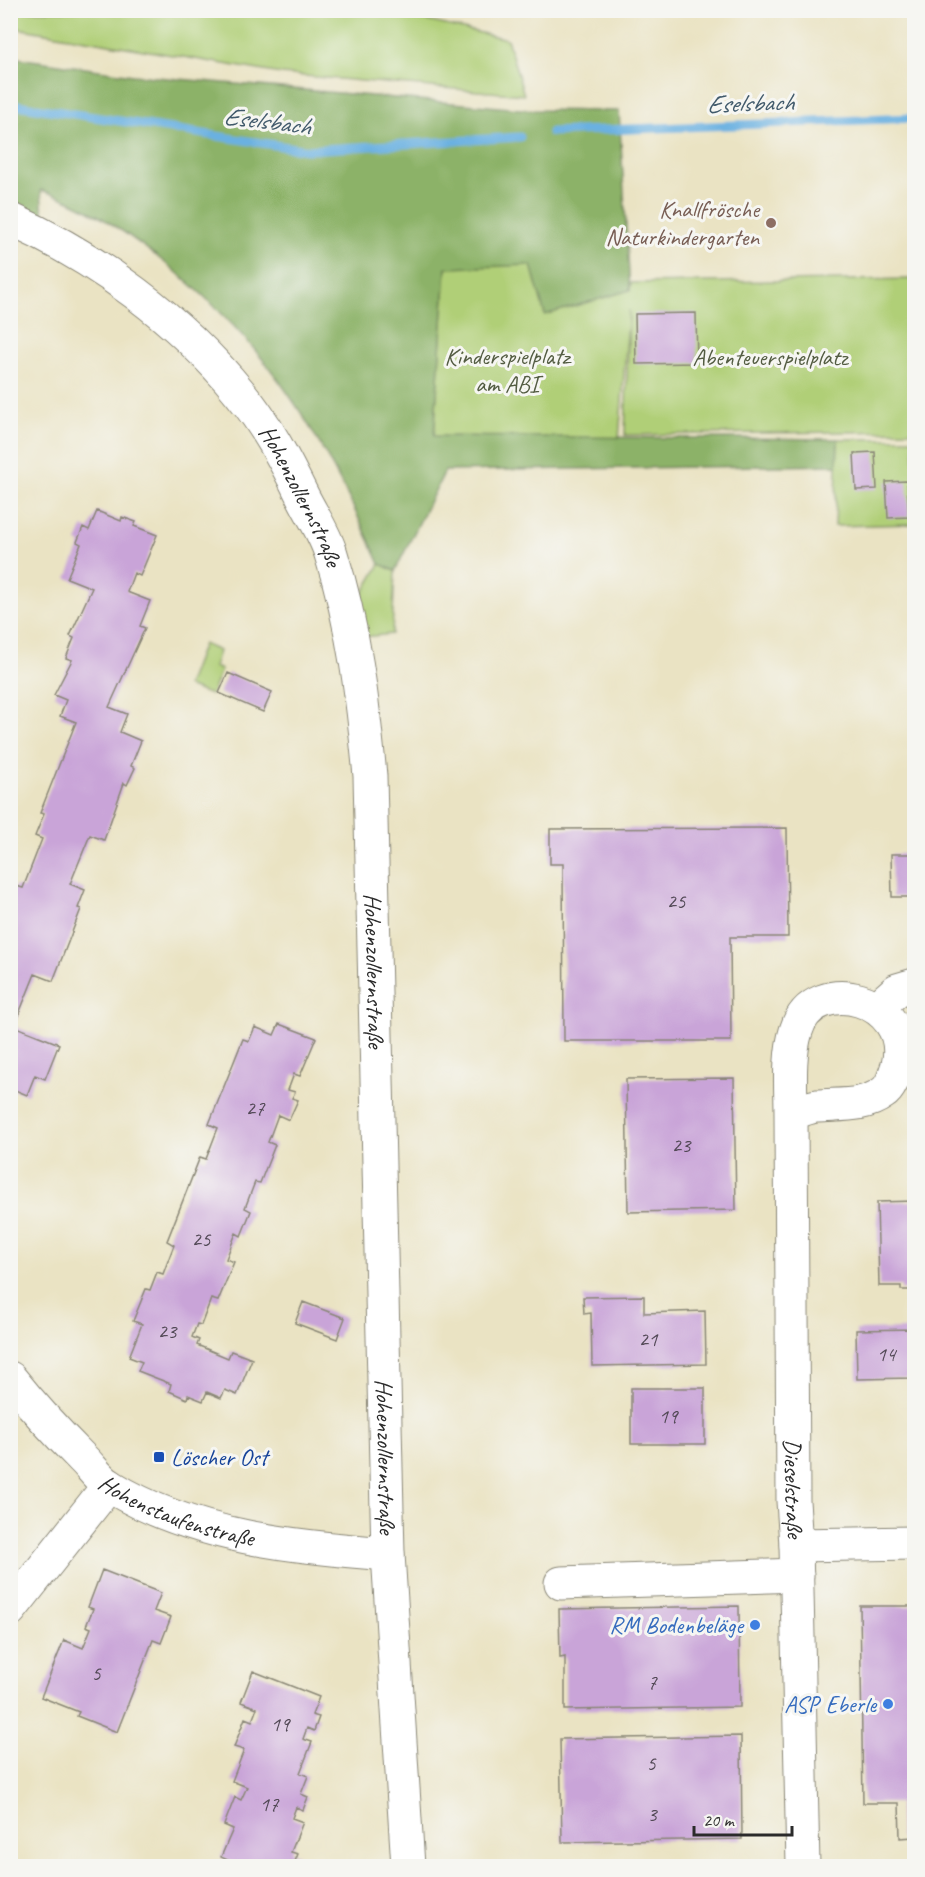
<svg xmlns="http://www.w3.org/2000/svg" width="925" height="1877" viewBox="0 0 925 1877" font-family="Caveat,sans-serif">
	<rect width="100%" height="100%" fill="#f6f6f2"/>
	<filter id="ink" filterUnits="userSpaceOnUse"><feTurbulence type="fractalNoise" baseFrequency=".0167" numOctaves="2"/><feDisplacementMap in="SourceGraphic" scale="12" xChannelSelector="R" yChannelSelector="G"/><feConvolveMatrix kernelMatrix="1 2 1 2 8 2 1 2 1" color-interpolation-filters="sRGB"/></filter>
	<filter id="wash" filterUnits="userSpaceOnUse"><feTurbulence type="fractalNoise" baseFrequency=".008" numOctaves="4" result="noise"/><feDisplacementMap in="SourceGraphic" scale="24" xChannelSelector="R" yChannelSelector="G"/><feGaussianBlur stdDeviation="1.35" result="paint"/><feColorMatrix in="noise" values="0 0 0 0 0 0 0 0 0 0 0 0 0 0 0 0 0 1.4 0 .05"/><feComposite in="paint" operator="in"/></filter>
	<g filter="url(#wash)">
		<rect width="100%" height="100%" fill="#eae3c3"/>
		<!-- green -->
		<path fill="#b0cf77" stroke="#6e7d51" stroke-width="1.5" d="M10,11H384L507,39L524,95L281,74L11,27Z
			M531,264L545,314L630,290L631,283L914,279V431L625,435L629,310L619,439L434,436L446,268Z
			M838,439H914V524L835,526Z
			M380,564L395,571L392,634L353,638L359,600Z
			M203,644L219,651L214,667L221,670L211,695L187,686Z"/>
		<!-- forest -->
		<path fill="#8cb268" stroke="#5c6e4a" stroke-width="1.5" d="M11,57L133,75L532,110L619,111L630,290L545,315L531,265L446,268L434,436L838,439L837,465L445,471L395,571L380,564C322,436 269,342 155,255C120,228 83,203 41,190L44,234L11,219Z"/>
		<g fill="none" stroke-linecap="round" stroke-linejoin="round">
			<!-- stream -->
			<path stroke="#6bb1e1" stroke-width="9" d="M10,104L307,150L520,137
				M551,132L914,118"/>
		</g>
		<g id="blocks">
			<!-- building -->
			<path fill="#c9a4d8" d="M696,313L697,363L636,364L635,314Z
				M875,452L877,489L856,490L854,453Z
				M907,481L909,517L888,518L886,482Z
				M97,511L121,521L122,517L136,522L134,526L157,535L140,576L134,573L127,592L150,601L140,626L145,628L109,707L127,714L120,732L141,741L131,766L135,768L127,785L124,783L104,840L90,835L70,884L85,890L78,908L81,909L53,981L35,974L14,1026L59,1044L45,1079L35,1075L27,1095L10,1088V893L16,886L23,888L42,839L35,836L44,814L40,813L76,722L60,716L66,700L54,695L72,660L66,658L74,638L70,636L92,588L67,578L81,544L77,542L83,527L89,530Z
				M228,673L272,692L263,712L219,693Z
				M787,828L788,937H730L731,1041H564L563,864H550V829Z
				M891,854H914V897H892Z
				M279,1024L316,1038L300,1076L294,1074L288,1090L295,1092L292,1098L298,1100L289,1120L278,1115L268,1142L275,1145L260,1183L255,1182L245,1208L251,1211L241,1236L236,1233L226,1259L234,1262L218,1301L211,1299L201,1325L197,1324L192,1337L199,1340L197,1345L228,1358L231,1351L252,1359L237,1395L225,1390L221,1398L207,1392L203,1401L188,1395L187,1399L169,1391L171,1384L138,1371L142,1362L129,1357L142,1324L133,1321L146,1289L150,1290L157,1272L163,1274L174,1245L167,1241L200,1157L206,1159L218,1128L209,1124L243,1039L249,1041L255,1027L274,1035Z
				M734,1078L736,1210L628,1212L626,1079Z
				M914,1201V1290H901V1286H879L877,1202Z
				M644,1296V1313L705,1311L706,1364L592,1366L591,1313L584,1314L583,1297Z
				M303,1302L345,1318L337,1339L295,1323Z
				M914,1329V1378L857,1379L856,1330Z
				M631,1388H705V1444H631Z
				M102,1570L161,1593L154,1611L171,1617L161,1643L153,1640L117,1732L77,1716L79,1712L41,1697L64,1640L83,1648L91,1628L86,1626L93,1609L88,1607Z
				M739,1606L740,1707L565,1710V1657L560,1658L559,1609Z
				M860,1606H914V1837L900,1838L899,1803H863Z
				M253,1671L319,1697L312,1715L319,1717L314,1731L307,1728L303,1739L312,1742L300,1773L308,1776L301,1794L308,1797L303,1810L296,1807L292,1818L303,1822L291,1852L298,1854L293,1866H235L236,1864L221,1857L233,1829L224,1825L235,1797L241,1800L247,1787L232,1781L244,1750L234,1747L245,1718L252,1721L257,1708L241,1702Z
				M741,1736L742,1839L562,1842L560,1739Z"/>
		</g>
	</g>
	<g filter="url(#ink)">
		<use href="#blocks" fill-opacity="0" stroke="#8a8777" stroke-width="1.5"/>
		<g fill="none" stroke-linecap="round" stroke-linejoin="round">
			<!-- minor casing -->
			<g stroke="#8a8777" stroke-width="35">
				<g id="minor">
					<path id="s1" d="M10,219C97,258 180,319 240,393C266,424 285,460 303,497C312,515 325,534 331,554C354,627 363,701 370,776L388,1554L408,1866"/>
					<path d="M877,1008L897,990L914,985"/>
					<path id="s2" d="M791,1113C800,1111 809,1107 817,1106C840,1104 864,1107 883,1093C891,1088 895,1074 898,1065C914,999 814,970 796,1031C788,1057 791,1087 791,1113L793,1501L796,1545L803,1866"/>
					<path id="s3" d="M10,1378C34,1408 58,1434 84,1460C92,1468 100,1480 110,1486C192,1537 294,1547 388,1554"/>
					<path d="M796,1545L914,1543"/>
					<path d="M561,1583L797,1575"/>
					<path d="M10,1610L109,1485"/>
				</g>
			</g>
			<!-- minor -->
			<use href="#minor" stroke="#fff" stroke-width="33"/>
		</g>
	</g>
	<!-- markers -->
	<circle fill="#8d6e63" stroke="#f6f6f2" stroke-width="2" cx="771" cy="223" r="6"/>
	<rect fill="#1a4fb4" stroke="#f6f6f2" stroke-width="2" x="153" y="1451" width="12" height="12" rx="3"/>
	<g fill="#3f7fe0" stroke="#f6f6f2" stroke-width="2">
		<circle cx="755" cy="1625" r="6"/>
		<circle cx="888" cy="1704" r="6"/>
	</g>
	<g text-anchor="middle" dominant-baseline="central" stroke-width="6" stroke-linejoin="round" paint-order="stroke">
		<!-- number labels -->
		<g font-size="21" fill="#524956">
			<text x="676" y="901">25</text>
			<text x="255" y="1108">27</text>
			<text x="681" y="1145">23</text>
			<text x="201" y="1239">25</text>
			<text x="167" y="1331">23</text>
			<text x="648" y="1339">21</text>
			<text x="886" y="1354">14</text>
			<text x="668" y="1416">19</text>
			<text x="96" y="1673">5</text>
			<text x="652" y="1682">7</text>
			<text x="280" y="1724">19</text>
			<text x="651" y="1763">5</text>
			<text x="269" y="1804">17</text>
			<text x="652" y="1814">3</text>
		</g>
		<!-- education labels -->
		<g font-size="24" fill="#785e54" stroke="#f6f6f2" text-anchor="end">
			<text x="759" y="209">Knallfrösche<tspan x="759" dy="28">Naturkindergarten</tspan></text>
		</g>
		<!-- park labels -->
		<g font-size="24" fill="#535c42" stroke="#f6f6f2">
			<text x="507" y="356">Kinderspielplatz<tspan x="507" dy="28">am ABI</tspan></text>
			<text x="770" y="357">Abenteuerspielplatz</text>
		</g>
		<!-- street labels -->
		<g font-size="24" fill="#2b2b2b" stroke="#f6f6f2">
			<text stroke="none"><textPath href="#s1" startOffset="411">Hohenzollernstraße</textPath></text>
			<text stroke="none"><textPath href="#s1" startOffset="897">Hohenzollernstraße</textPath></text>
			<text stroke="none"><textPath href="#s1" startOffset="1383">Hohenzollernstraße</textPath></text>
			<text stroke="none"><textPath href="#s2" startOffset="748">Dieselstraße</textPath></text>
			<text stroke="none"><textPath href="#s3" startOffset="219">Hohenstaufenstraße</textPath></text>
		</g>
		<!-- transit labels -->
		<g font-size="24" fill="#164399" stroke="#f6f6f2" text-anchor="start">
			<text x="171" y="1457">Löscher Ost</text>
		</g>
		<!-- shop labels -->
		<g font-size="24" fill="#366cbe" stroke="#f6f6f2" text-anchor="end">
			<text x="743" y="1625">RM Bodenbeläge</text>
			<text x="876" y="1704">ASP Eberle</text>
		</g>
		<!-- water labels -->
		<g font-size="26" font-style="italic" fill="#415a6b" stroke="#f6f6f2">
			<text transform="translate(750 103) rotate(-2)">Eselsbach</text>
			<text transform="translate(267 121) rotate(7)">Eselsbach</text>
		</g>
	</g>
	<!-- margin -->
	<rect width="925" height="1877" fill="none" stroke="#f6f6f2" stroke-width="36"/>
	<!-- scale -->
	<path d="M694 1826v9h98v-9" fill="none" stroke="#2b2b2b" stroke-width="3"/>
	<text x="703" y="1826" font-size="18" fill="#2b2b2b" stroke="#f6f6f2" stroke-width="4.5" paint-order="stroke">20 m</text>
</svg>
